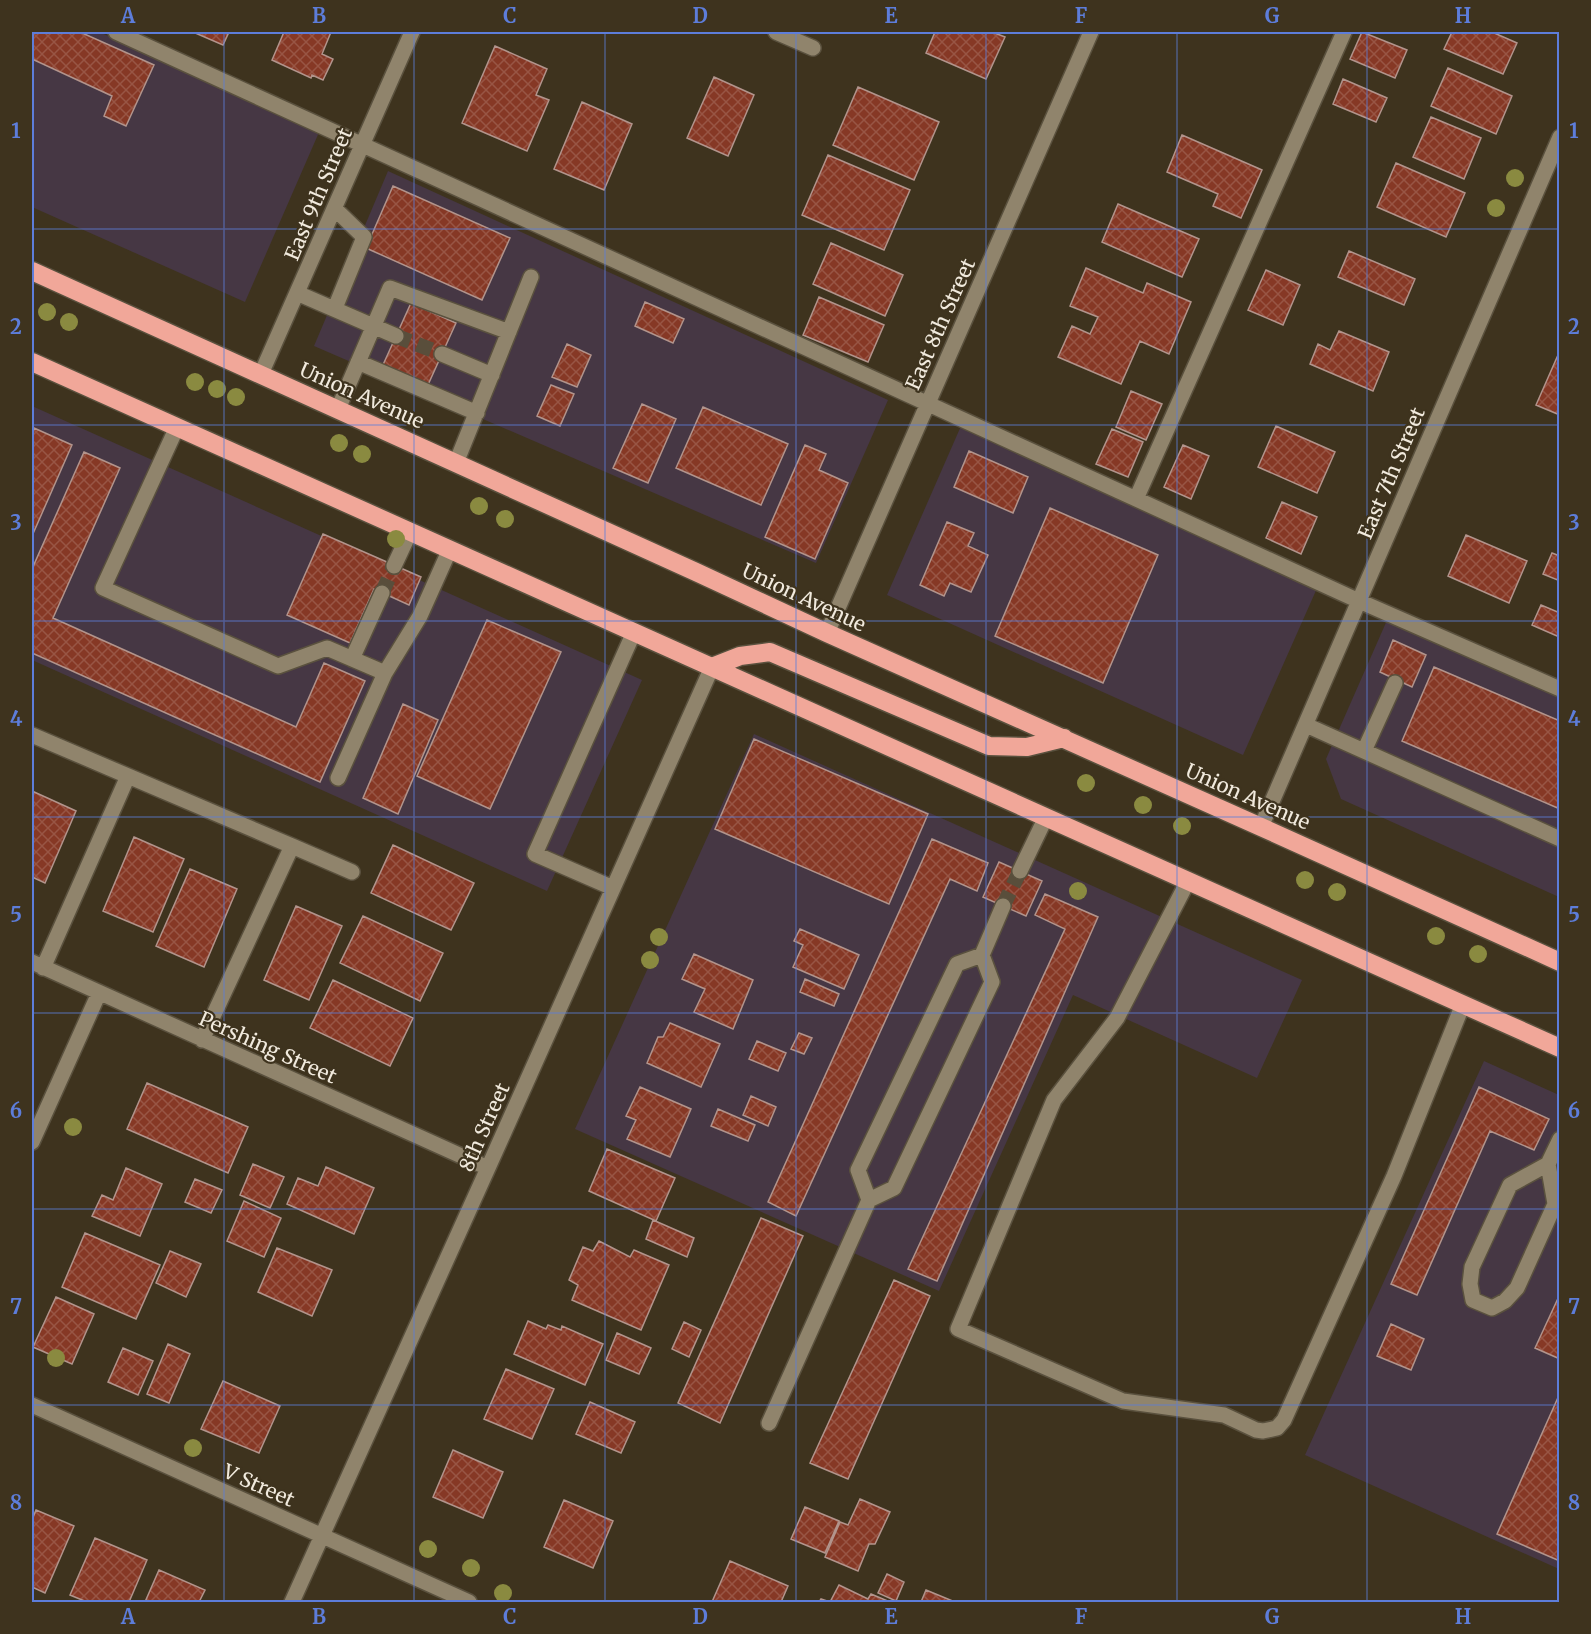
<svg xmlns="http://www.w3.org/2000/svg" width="1591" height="1634" viewBox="0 0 1591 1634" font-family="Merriweather,serif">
	<defs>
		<pattern id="building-cross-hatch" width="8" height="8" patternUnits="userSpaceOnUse" patternTransform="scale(1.5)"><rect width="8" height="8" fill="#863825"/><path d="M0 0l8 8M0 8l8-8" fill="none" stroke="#985544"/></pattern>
	</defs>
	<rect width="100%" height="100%" fill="#3e331e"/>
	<!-- commercial -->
	<path fill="#463744" d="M32,32H99L320,130L245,302L32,207Z
		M388,171L888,400L816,563L314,346Z
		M32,406L642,680L547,891L32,660Z
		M961,426L1318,586L1243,755L887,595Z
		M1388,618L1559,695V897L1341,799L1326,759Z
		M754,734L1302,980L1257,1078L1073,995L939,1291L575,1129Z
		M1484,1061L1559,1095V1569L1305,1455Z"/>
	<!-- building -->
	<path fill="url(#building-cross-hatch)" stroke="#b2948c" stroke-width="1.5" d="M32,32H80L154,65L126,126L104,116L112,96L32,59Z
		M193,32H229L223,45Z
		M284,32H331L322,54L333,59L323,80L312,75L311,78L272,60Z
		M935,32H992L1005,37L986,79L926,53Z
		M1362,32L1407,50L1395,78L1350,59Z
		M1452,32H1492L1517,43L1503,74L1444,49Z
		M495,46L547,69L536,95L549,100L527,151L462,123Z
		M1448,68L1512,96L1496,134L1431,106Z
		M714,77L754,95L728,156L687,138Z
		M1343,79L1387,98L1376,122L1333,104Z
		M858,87L939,122L914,180L833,145Z
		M582,102L632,124L604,190L554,169Z
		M1431,117L1481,138L1464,179L1413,157Z
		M1182,135L1262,170L1241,218L1213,206L1218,194L1167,172Z
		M828,155L910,190L884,250L802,215Z
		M1396,163L1465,193L1446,237L1377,207Z
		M393,186L510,238L482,300L366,248Z
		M1118,204L1199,239L1182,277L1102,242Z
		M831,243L903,275L885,316L813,284Z
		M1349,251L1415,279L1404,305L1338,277Z
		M1086,268L1143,293L1147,283L1191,302L1169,354L1140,341L1121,384L1058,357L1072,326L1090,334L1098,317L1070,306Z
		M1266,270L1300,285L1283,325L1248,310Z
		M819,297L884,325L868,362L803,335Z
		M645,302L684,319L673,343L635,326Z
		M411,303L456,323L427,387L382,367Z
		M1339,331L1389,352L1373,391L1310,364L1318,344L1330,350Z
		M567,344L591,355L577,387L552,377Z
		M1558,355H1560V415L1536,405Z
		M551,385L574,394L560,426L537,416Z
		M1131,391L1162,404L1146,440L1116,427Z
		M642,404L676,419L648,483L613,468Z
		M703,407L788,444L761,505L676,468Z
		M1276,426L1335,452L1317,493L1258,467Z
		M34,428L72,445L32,536V433Z
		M1112,429L1143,442L1128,477L1096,464Z
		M805,445L826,454L819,470L848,483L815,559L765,537Z
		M1183,445L1209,456L1191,499L1164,487Z
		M969,451L1028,477L1013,513L954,487Z
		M84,452L120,468L53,618L296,727L324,663L365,681L320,782L32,653V569Z
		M1282,502L1317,517L1301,554L1266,538Z
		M1050,508L1158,555L1103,683L995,636Z
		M947,522L974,533L968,546L988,555L971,592L950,583L944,596L920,585Z
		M323,534L421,577L409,605L374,589L350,643L287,615Z
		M1466,535L1527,561L1509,603L1448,576Z
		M1552,553L1560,556V581L1543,574Z
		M1541,605L1560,613V629L1557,636L1532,625Z
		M487,620L561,652L490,809L417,776Z
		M1393,640L1426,655L1412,687L1380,672Z
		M1434,667L1560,721V809L1402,741Z
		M403,704L438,720L398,814L363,798Z
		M754,739L928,814L889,904L715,829Z
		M32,791L76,811L45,883L32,877Z
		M134,837L184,859L153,932L103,911Z
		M932,839L988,863L977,891L950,879L796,1216L768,1202Z
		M393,845L474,883L451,930L371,893Z
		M999,862L1042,881L1026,916L983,897Z
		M190,869L237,889L204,967L156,946Z
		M1045,894L1098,917L937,1281L908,1269L1065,929L1035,915Z
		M296,906L342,926L309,1000L264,980Z
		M363,916L443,953L420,1001L340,963Z
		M800,929L859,955L844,989L793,967L803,945L794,941Z
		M694,954L753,980L733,1029L694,1012L705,989L682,979Z
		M805,979L839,994L834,1006L800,992Z
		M333,980L413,1018L390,1066L310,1028Z
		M670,1023L720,1044L701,1087L647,1063L658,1037H663Z
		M799,1033L812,1038L804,1054L791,1049Z
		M757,1041L786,1053L778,1071L749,1059Z
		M147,1083L248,1127L228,1173L127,1129Z
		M640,1087L691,1109L670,1157L627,1139L636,1120L626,1116Z
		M1479,1087L1549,1119L1534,1150L1490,1131L1417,1295L1391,1284Z
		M751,1096L776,1107L768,1126L743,1115Z
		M718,1109L755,1125L748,1141L711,1126Z
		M607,1149L675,1178L656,1221L589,1191Z
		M253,1164L284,1177L270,1208L240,1195Z
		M326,1167L374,1188L354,1234L287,1204L298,1178L318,1186Z
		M126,1168L162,1184L140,1236L92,1216L102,1195L113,1200Z
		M195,1179L222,1190L211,1213L185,1202Z
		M244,1201L281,1218L264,1257L227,1241Z
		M761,1218L803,1236L720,1423L678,1403Z
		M653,1220L694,1238L687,1257L646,1239Z
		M85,1233L160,1265L136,1319L62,1287Z
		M599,1241L630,1257L634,1250L669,1265L641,1330L572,1300L578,1285L569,1280L583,1247L593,1251Z
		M277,1248L332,1270L312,1316L258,1292Z
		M170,1251L201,1264L186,1297L156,1283Z
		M894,1280L930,1296L848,1479L810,1463Z
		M1560,1294V1359L1535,1348Z
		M56,1297L94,1314L72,1364L33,1347Z
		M528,1321L546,1329L548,1325L561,1330L562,1326L603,1344L585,1385L514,1354Z
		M684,1322L701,1330L689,1357L672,1349Z
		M1391,1324L1424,1339L1411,1370L1377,1356Z
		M617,1333L651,1348L639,1374L606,1360Z
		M168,1344L190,1354L169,1403L147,1394Z
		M123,1348L153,1361L138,1395L108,1382Z
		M506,1369L554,1389L532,1439L484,1419Z
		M223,1381L280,1406L259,1453L201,1429Z
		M1560,1393V1511L1558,1515L1560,1516V1561L1497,1534Z
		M590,1402L635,1422L621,1453L576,1434Z
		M453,1450L503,1472L483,1518L433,1497Z
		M860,1499L890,1512L875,1544H869L858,1571L825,1557L840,1522L848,1525Z
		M564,1500L613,1521L593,1568L544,1547Z
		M805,1507L839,1521L825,1553L791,1539Z
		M36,1510L74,1526L45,1593L32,1587V1520Z
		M95,1538L147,1560L129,1602H87L70,1595Z
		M730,1561L788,1586L781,1602H712Z
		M159,1570L205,1590L199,1602H145Z
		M887,1574L904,1582L896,1601L878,1593Z
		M839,1585L868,1599L871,1594L890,1602H819L821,1599L830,1602Z
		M926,1590L955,1602H921Z"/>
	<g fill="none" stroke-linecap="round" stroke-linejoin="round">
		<!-- minor-tunnel -->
		<path stroke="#594e3b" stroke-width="15" stroke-dasharray="15 8" stroke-linecap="butt" d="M396,336L442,354
			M382,593L394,566
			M1003,906L1020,871"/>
		<!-- minor casing -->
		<g stroke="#5a513e" stroke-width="18">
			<path id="minor" d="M116,32L1359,601L1560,689
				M776,32L813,48
				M335,209L364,237L335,308
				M297,293L396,336
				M442,354L492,375
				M358,362L477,413
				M261,374L412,32
				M338,409L390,288L509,332
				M177,427L103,588L278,666L327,648L385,673L338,778
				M456,463L531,277
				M1136,499L1344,32
				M394,566L410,532
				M827,633L1091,32
				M352,659L382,593
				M385,673L420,616L450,549
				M1306,725L1560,839
				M32,735L128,776
				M1364,751L1395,683
				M1261,827L1560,137
				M1020,871L1046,817
				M1188,881L1117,1018L1054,1100L958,1329L1123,1401L1224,1415L1256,1430L1263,1431L1277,1428L1284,1420L1394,1176L1463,1004
				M613,888L535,854L634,632
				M32,962L488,1168
				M43,968L128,776L292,846
				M202,1040L292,846L352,872
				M32,1142L99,993
				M1548,1164L1510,1185L1472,1267L1470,1284L1473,1300L1492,1308L1505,1301L1517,1288L1555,1204L1548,1164L1560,1139
				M869,1200L858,1170L957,964L982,955
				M32,1405L469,1602
				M769,1423L869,1200L894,1188L992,982L982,955L1003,906
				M292,1602L488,1168L712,667"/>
		</g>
		<!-- highway casing -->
		<g stroke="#5a513e" stroke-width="21">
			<path id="highway" d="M32,271L696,572L827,633L1261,827L1560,962
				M32,362L1560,1048
				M712,667L740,656L770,652L989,746L1027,747L1064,738"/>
		</g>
		<!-- minor -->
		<use href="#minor" stroke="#90846c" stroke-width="15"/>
		<!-- highway -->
		<use href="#highway" stroke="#f1a799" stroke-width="18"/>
	</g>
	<!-- trees -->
	<g fill="#8a8a40">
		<circle cx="1515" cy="178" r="9"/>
		<circle cx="1496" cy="208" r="9"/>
		<circle cx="47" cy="312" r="9"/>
		<circle cx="69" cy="322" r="9"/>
		<circle cx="195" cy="382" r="9"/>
		<circle cx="217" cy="389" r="9"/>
		<circle cx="236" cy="397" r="9"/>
		<circle cx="339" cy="443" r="9"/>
		<circle cx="362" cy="454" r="9"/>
		<circle cx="479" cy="506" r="9"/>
		<circle cx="505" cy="519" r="9"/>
		<circle cx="396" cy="539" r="9"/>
		<circle cx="1086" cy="783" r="9"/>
		<circle cx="1143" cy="805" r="9"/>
		<circle cx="1182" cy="826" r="9"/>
		<circle cx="1305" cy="880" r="9"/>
		<circle cx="1078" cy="891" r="9"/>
		<circle cx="1337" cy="892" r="9"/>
		<circle cx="1436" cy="936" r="9"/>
		<circle cx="659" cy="937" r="9"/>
		<circle cx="1478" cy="954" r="9"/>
		<circle cx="650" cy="960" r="9"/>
		<circle cx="73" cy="1127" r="9"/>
		<circle cx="56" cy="1358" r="9"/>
		<circle cx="193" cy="1448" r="9"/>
		<circle cx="428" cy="1549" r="9"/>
		<circle cx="471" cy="1568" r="9"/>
		<circle cx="503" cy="1593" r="9"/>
	</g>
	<!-- grid -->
	<path fill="none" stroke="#5d7dda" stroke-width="1.5" stroke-opacity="0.55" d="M224,32V1602M414,32V1602M605,32V1602M796,32V1602M986,32V1602M1177,32V1602M1367,32V1602M32,229H1560M32,425H1560M32,621H1560M32,817H1560M32,1013H1560M32,1209H1560M32,1405H1560"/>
	<g text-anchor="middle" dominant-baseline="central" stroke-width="4.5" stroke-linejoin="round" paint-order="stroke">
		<!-- street labels -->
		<g font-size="20" fill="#f1eadd" stroke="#3e331e">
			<text transform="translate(318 194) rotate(-67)">East 9th Street</text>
			<text transform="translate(940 324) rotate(-66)">East 8th Street</text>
			<text transform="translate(362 395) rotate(24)">Union Avenue</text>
			<text transform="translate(1391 473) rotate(-67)">East 7th Street</text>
			<text transform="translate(804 597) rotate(25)">Union Avenue</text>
			<text transform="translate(1248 796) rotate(24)">Union Avenue</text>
			<text transform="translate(268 1047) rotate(24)">Pershing Street</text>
			<text transform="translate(484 1127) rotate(-66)">8th Street</text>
			<text transform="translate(259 1485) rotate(24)">V Street</text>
		</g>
	</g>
	<!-- border -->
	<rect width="1591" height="1634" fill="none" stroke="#3e331e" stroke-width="66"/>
	<rect x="33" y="33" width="1525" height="1568" fill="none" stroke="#5d7dda" stroke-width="2"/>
	<g font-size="20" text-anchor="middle" font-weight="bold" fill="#5d7dda">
		<text x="128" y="23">A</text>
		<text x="319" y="23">B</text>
		<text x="510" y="23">C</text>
		<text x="700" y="23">D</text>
		<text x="891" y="23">E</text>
		<text x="1081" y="23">F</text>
		<text x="1272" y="23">G</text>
		<text x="1463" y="23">H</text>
		<text x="16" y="138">1</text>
		<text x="1574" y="138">1</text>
		<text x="16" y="334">2</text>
		<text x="1574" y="334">2</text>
		<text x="16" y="530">3</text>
		<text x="1574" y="530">3</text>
		<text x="16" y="726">4</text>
		<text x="1574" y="726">4</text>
		<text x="16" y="922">5</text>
		<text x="1574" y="922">5</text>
		<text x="16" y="1118">6</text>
		<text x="1574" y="1118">6</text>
		<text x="16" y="1314">7</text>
		<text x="1574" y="1314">7</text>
		<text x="16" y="1510">8</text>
		<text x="1574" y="1510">8</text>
		<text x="128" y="1624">A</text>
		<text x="319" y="1624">B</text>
		<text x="510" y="1624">C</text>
		<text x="700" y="1624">D</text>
		<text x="891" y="1624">E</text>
		<text x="1081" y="1624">F</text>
		<text x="1272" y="1624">G</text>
		<text x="1463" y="1624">H</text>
	</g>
</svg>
